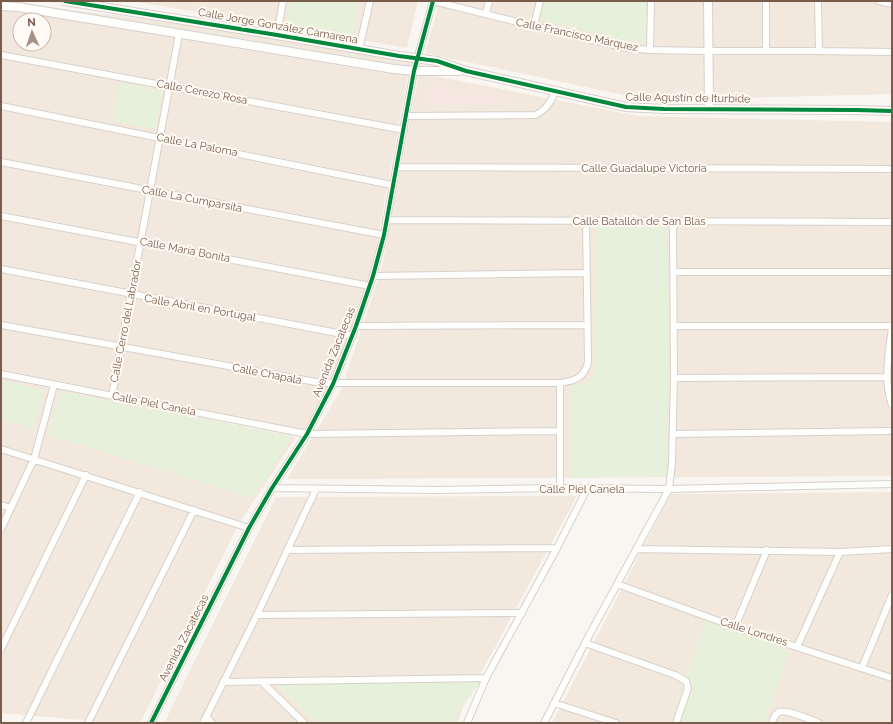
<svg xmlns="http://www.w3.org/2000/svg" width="893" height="724" viewBox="0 0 893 724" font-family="Raleway,sans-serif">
	<rect width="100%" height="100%" fill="#f9f5f0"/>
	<!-- residential -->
	<path fill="#f2e8de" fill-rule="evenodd" d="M1,1L412,53L371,276L335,380L307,432L1,372ZM20,20H44V44H20Z
		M132,1H418L407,48Z
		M440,1H892V94L647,100L425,53Z
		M419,73L638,116L892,122V476L287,479L341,390L382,267Z
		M1,377L296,437L238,525L140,723H118L1,713Z
		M892,492V723H552L671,494Z
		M577,496L463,706L458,723H164L276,497Z"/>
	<!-- commercial -->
	<path fill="#f6e8e1" d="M446,82V91L478,90L479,92H488V90H494L495,97L509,95V105L427,104L426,93L434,84Z"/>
	<!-- green -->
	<path fill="#e7f0db" d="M290,1H359L353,41L285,30Z
		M544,1H647V42L623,40L539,19Z
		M119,82L162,91L155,129L113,121Z
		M596,227H667V476L570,478L569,385L584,384L589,382L593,375L594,368Z
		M1,381L45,390L33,429L1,419Z
		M61,392L293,436L253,498L47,435Z
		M705,621L789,650L764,723H670Z
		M481,681L456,716L454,723H316L276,683Z"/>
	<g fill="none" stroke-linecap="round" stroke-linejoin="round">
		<!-- minor casing -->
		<g stroke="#d7d1cb" stroke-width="8">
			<path id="minor" d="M433,1L534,26L627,48L650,50L708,51H819L892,52
				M818,1L819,51
				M879,1L892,4
				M486,14L489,1
				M534,26L540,1
				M277,35L283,1
				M359,49L370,1
				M650,50L651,1
				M766,51V1
				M1,55L404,130
				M1,106L392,185
				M407,116L535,115C546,110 550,103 555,92
				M1,162L384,235
				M396,167L892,169
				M1,216L370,286
				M386,220L892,222
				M1,269L353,336
				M674,272H892
				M373,276L586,273
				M1,325L322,383H560C574,381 585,378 588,362L586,221
				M356,326L587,325
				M674,326H892
				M892,327C889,353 883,380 892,405
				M1,374L307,434L560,431
				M674,378L887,377
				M112,396L179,34
				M673,434L892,431
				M1,449L249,528
				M272,488L438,490L560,488L669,489L892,484
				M560,488V383
				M1,505L11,508
				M1,529L34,459L54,385
				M636,549L840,552L892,549
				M287,550L557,548
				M617,584L735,627L892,678
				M257,615L522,613
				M735,627L767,550
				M585,643L675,675L686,681L688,688L676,723
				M797,647L840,552
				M1,649L86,475
				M862,668L892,595
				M223,682L486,678
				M262,682L304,723
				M554,703L616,723
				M206,717L212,723
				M26,723L140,492
				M88,723L194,510
				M151,723L249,528L272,488L307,434L333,384L356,326L373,276L384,235L414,71L433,1
				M203,723L257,615L316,489
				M467,723L486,678L557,548L587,489
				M544,723L585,643L669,489L672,463L674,378L673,222
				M772,723C773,719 775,714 779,712C787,709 810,720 819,723"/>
		</g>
		<!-- tertiary casing -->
		<g stroke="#d7d1cb" stroke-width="10">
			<path id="tertiary" d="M65,1L277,35L399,56L437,61L466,71L626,107L664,109L856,110L892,111
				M708,1L709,108
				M1,6L18,7L394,69L414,71H459"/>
		</g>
		<!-- minor -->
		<use href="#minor" stroke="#fefefd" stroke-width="6"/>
		<!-- tertiary -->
		<use href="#tertiary" stroke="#fefefd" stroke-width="8"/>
		<!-- cycleway casing -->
		<g stroke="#fffaf3" stroke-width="6">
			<path id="cycleway" d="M65,1L277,35L399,56L437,61L466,71L626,107L664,109L856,110L892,111
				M151,723L249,528L272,488L307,434L333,384L356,326L373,276L384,235L414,71L433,1"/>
		</g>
		<!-- cycleway -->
		<use href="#cycleway" stroke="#00873e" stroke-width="4"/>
	</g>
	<g text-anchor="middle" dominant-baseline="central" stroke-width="4" stroke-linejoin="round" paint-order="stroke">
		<!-- street labels -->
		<g font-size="11" fill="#7a5c4d" stroke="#fffaf3">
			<text transform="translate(278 26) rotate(10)">Calle Jorge González Camarena</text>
			<text transform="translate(577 35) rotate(12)">Calle Francisco Márquez</text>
			<text transform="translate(202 92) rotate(11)">Calle Cerezo Rosa</text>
			<text transform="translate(688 98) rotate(1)">Calle Agustín de Iturbide</text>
			<text transform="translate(197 145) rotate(11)">Calle La Paloma</text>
			<text x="644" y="168">Calle Guadalupe Victoria</text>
			<text transform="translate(192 199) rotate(11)">Calle La Cumparsita</text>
			<text x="639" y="221">Calle Batallón de San Blas</text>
			<text transform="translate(185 250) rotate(11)">Calle María Bonita</text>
			<text transform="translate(200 308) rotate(10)">Calle Abril en Portugal</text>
			<text transform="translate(126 321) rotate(-79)">Calle Cerro del Labrador</text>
			<text transform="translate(334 352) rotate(-68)">Avenida Zacatecas</text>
			<text transform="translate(267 374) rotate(11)">Calle Chapala</text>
			<text transform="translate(154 404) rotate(11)">Calle Piel Canela</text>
			<text x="582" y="489">Calle Piel Canela</text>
			<text transform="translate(754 632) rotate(18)">Calle Londres</text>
			<text transform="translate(184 638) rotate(-63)">Avenida Zacatecas</text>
		</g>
	</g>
	<!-- border -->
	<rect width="893" height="724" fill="none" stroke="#7a5c4d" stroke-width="4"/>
	<!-- north arrow -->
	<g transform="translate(32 32) rotate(357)"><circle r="19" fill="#fffaf3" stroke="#cabbb1"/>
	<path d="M0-3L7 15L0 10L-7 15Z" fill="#a69286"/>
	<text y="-6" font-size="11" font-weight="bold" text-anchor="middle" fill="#7a5c4d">N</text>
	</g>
</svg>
